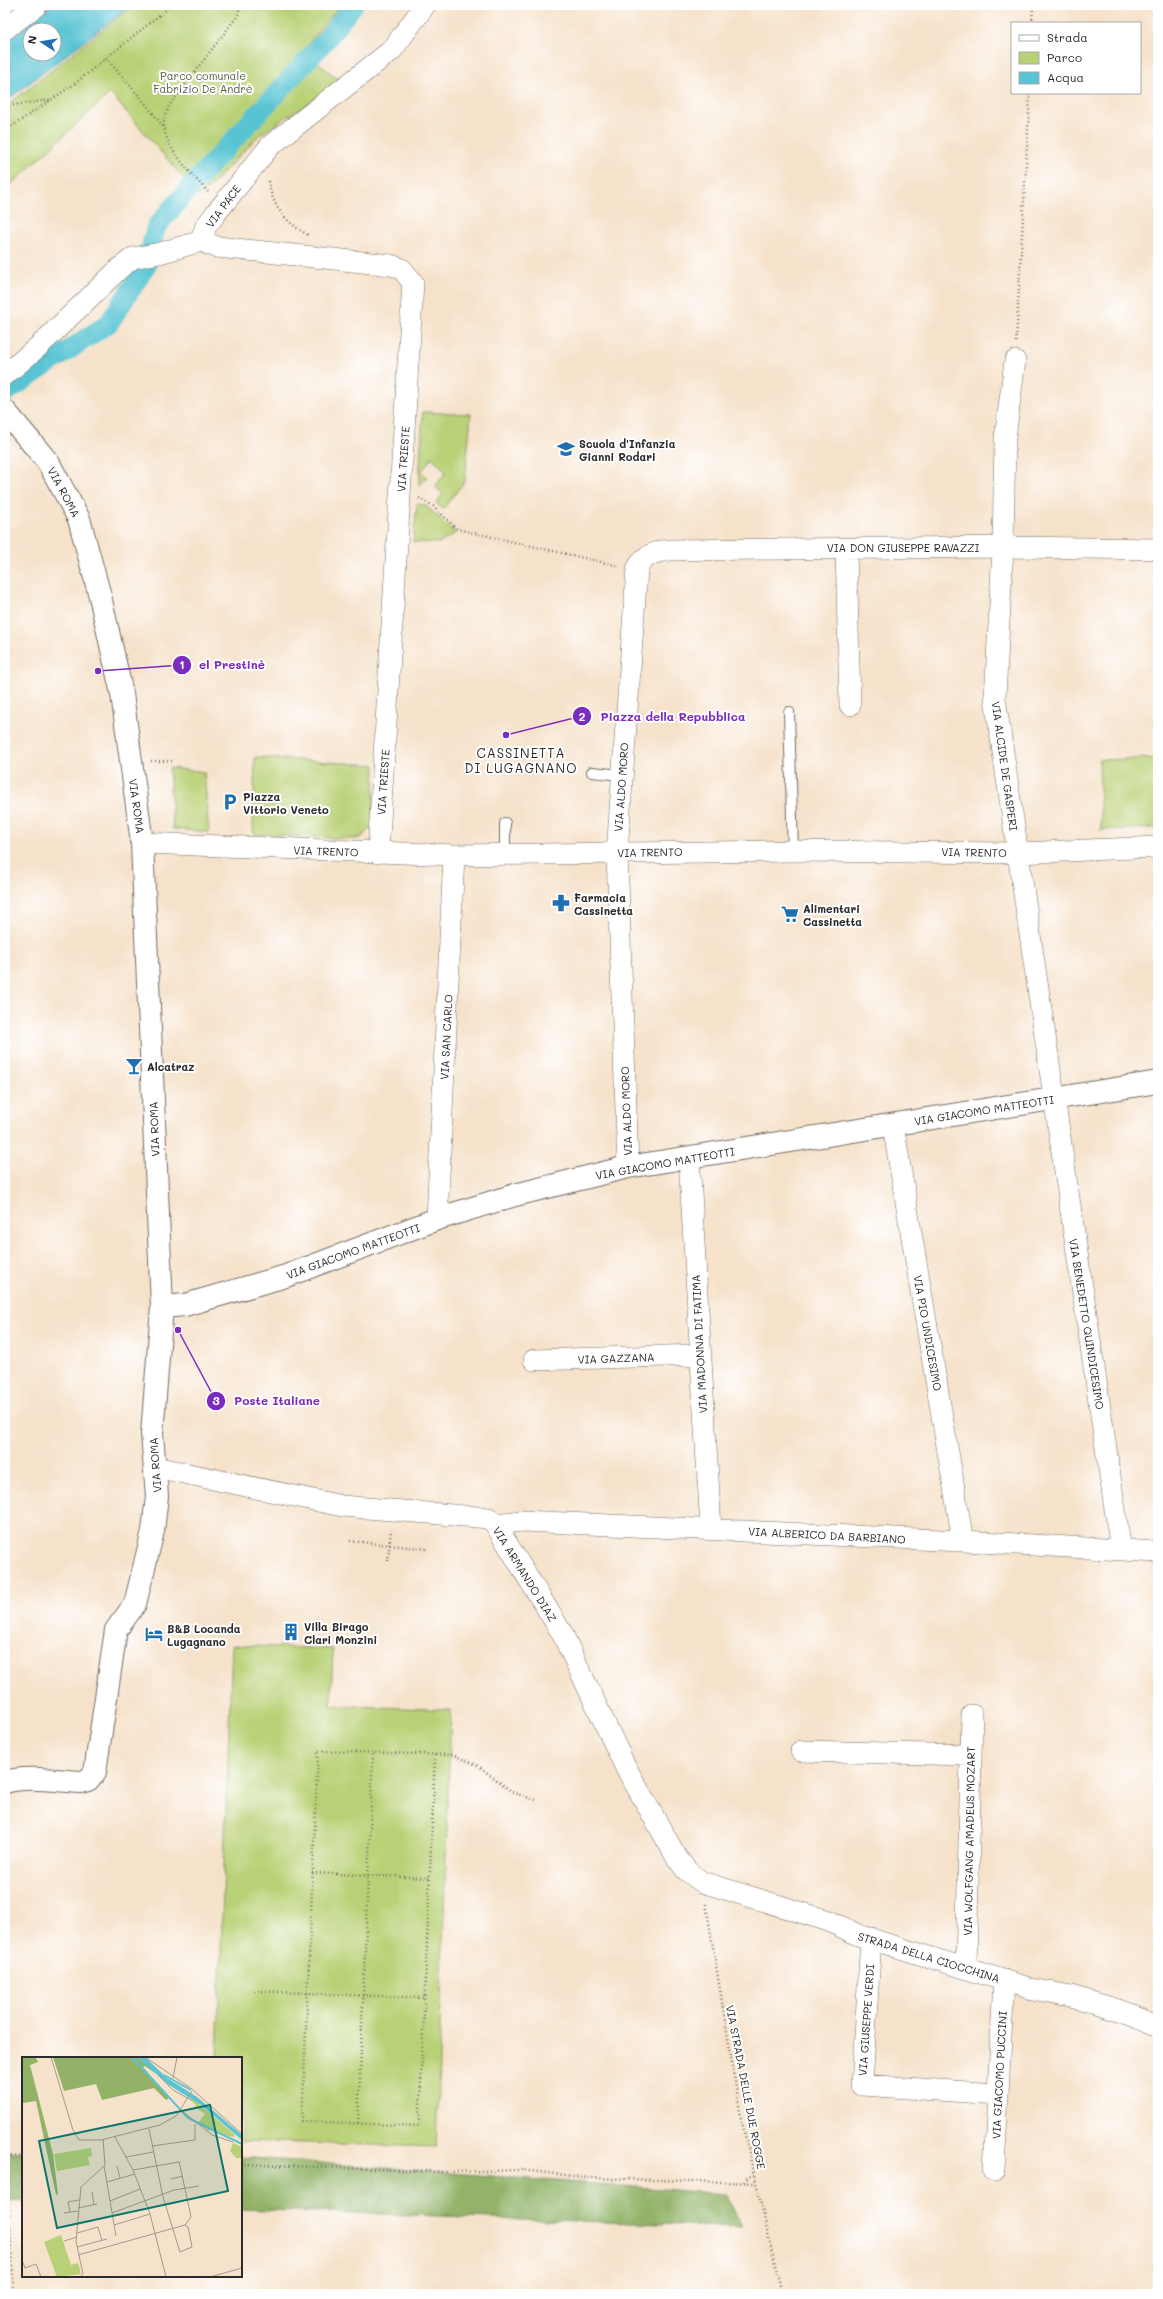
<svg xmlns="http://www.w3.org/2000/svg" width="1163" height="2299" viewBox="0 0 1163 2299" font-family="Mali,sans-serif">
	<rect width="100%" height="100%" fill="#fff"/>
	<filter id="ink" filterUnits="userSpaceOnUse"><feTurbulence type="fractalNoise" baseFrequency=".025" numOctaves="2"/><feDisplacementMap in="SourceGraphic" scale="8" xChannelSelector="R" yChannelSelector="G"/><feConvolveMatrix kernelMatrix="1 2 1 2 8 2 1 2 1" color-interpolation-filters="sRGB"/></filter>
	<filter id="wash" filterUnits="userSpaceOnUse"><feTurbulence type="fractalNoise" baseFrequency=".012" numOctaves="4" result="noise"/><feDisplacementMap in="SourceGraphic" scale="16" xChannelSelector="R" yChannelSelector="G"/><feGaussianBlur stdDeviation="0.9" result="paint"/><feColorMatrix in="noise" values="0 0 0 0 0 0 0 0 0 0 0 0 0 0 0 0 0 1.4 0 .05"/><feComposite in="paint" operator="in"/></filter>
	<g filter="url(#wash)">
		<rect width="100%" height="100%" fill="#f6e2ca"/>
		<!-- green -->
		<path fill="#b9d176" stroke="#727e50" d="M134,5H340L304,50L341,82L259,135L200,197L110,93L5,190V107Z
			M423,412L471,414L465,481L443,509L436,503L443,494L435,487L446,472L432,457L421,472L427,477L419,485Z
			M417,504L425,505L456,533L440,543L413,542Z
			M255,757L375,765L373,824L362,837L355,839L253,834Z
			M1158,758V828L1101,830L1099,760Z
			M169,768L204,772L209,832L173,829Z
			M232,1645L333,1649L331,1705L451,1710L436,2147L241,2141V2058H217Z"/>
		<!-- forest -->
		<path fill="#92b367" stroke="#5e6f49" d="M5,2152H23V2201L5,2202Z
			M241,2157L726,2194L743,2227L241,2209Z"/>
		<!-- water -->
		<path fill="#59c4d3" stroke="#42787f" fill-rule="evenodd" d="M52,5H132L5,102V42ZM30,30H54V54H30Z"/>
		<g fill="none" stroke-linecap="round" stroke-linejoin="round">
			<!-- canal -->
			<path stroke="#59c4d3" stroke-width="20" d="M5,393L109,323L146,266L156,227L202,174L327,39L353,5"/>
		</g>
	</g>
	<g filter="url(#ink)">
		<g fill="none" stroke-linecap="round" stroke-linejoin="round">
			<!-- service casing -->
			<g stroke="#726b63" stroke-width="12">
				<path id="service" d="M789,712L793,851
					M592,772L622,775
					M505,854V823"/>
			</g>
			<!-- minor casing -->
			<g stroke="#726b63" stroke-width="22">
				<path id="minor" d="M5,29L37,5
					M1015,361L1005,438L1003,547L995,698L1121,1550
					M5,375L38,347L120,268L133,258L160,253L205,240
					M846,548L850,705
					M142,843L454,855L793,851L1018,853L1158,847
					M378,853L413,283L402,269L391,265L217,247L208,244L203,234L206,226L216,213L270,146L392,50L425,5
					M893,1125L963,1541
					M689,1158L711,1529
					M628,1167L617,853L637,569C644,555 654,552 669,550L1003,547L1158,549
					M437,1219L454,855
					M534,1360L699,1355
					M155,1467L342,1506L489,1518L495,1524L562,1633L626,1768L677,1858L687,1871L702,1882L829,1921L858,1935L1032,1989L1071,1996L1132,2014L1158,2026
					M497,1526L504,1523L522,1521L963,1541L1158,1552
					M801,1751L971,1755
					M871,1938L862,2085L998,2094
					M966,1968L972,1715
					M994,2170L1004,1980"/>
			</g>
			<!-- tertiary casing -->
			<g stroke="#726b63" stroke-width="24">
				<path id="tertiary" d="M5,411L48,462L79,519L100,596L122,694L142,843L162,1307L152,1434L157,1496L153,1531L135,1604L116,1630L95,1772L88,1780L81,1782C58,1781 27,1775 5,1782
					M162,1307L185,1305L286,1276L437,1219L515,1195L628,1167L1158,1082"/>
			</g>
			<!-- path -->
			<path stroke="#726b63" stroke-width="2.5" stroke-dasharray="1 3" stroke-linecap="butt" d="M1032,23L1033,5
				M106,58L145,103L165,129
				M5,106L50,100
				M5,131L73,85L172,5
				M269,181C271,206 287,223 308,235
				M208,192C193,175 161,145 164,121C164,116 168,110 169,106L238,15L240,5
				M1016,342L1030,93
				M419,498L433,506L457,529L619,566
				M151,761H172
				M350,1541L429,1549
				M388,1561L391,1529
				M435,1755L419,2126L302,2121L318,1751L453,1755L477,1765L514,1793L536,1800
				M312,1873L430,1878
				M706,1904L741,2118L782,2294
				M254,1991L425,1998
				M358,2123L373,1753
				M5,2138L14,2294
				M7,2156L23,2157
				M241,2164L447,2172L521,2170L590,2178L756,2183
				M744,2182L748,2177L754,2175"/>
			<!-- service -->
			<use href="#service" stroke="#fff" stroke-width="10"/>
			<!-- minor -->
			<use href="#minor" stroke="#fff" stroke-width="21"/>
			<!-- tertiary -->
			<use href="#tertiary" stroke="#fff" stroke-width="22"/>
		</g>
	</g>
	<!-- icons -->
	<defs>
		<g id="school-bare" transform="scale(1.38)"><path d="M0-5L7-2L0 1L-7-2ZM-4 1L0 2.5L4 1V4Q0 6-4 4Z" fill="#1f6fb2" stroke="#fff" stroke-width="2.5" paint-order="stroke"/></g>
		<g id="parking-bare" transform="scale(1.38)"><path d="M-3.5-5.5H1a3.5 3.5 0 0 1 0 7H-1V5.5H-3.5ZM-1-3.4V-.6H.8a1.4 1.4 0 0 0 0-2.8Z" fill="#1f6fb2" stroke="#fff" stroke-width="2.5" paint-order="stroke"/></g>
		<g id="pharmacy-bare" transform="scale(1.38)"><path d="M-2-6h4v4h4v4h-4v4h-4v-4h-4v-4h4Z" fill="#1f6fb2" stroke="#fff" stroke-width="2.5" paint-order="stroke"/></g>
		<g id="supermarket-bare" transform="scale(1.38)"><path d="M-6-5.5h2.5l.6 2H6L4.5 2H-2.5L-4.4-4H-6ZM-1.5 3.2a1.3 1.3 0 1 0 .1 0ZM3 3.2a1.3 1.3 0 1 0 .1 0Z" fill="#1f6fb2" stroke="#fff" stroke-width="2.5" paint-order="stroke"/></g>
		<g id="bar-bare" transform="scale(1.38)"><path d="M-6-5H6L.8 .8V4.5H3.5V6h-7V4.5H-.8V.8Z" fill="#1f6fb2" stroke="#fff" stroke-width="2.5" paint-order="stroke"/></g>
		<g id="building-bare" transform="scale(1.38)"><path d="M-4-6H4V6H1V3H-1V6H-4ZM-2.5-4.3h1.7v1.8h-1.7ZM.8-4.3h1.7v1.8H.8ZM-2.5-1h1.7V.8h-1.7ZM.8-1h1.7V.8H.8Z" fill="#1f6fb2" stroke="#fff" stroke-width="2.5" paint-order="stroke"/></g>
		<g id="hotel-bare" transform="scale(1.38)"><path d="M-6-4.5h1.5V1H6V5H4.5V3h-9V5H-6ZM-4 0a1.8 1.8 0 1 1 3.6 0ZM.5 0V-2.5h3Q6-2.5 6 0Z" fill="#1f6fb2" stroke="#fff" stroke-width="2.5" paint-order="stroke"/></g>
	</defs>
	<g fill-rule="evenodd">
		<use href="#school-bare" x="566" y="449"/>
		<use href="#parking-bare" x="230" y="802"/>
		<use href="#pharmacy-bare" x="561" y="903"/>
		<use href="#supermarket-bare" x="790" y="914"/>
		<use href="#bar-bare" x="134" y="1066"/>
		<use href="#building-bare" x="291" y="1632"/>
		<use href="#hotel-bare" x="154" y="1634"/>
	</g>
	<g text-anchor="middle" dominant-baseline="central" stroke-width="4" stroke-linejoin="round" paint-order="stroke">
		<!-- park labels -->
		<g font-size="11" fill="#565d42" stroke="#fff">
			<text x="203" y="75">Parco comunale<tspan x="203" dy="13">Fabrizio De Andrè</tspan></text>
		</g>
		<!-- street labels -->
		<g font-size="11" fill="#2b2b2b" stroke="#fff">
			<text transform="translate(223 206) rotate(-53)">VIA PACE</text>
			<text transform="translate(403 459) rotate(-86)">VIA TRIESTE</text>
			<text transform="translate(64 492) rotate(62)">VIA ROMA</text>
			<text x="903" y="547">VIA DON GIUSEPPE RAVAZZI</text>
			<text transform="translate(1005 766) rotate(82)">VIA ALCIDE DE GASPERI</text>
			<text transform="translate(383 782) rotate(-86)">VIA TRIESTE</text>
			<text transform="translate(621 787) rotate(-86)">VIA ALDO MORO</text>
			<text transform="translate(137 806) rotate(82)">VIA ROMA</text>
			<text transform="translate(326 851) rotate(2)">VIA TRENTO</text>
			<text transform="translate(650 852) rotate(-1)">VIA TRENTO</text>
			<text transform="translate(974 852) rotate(1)">VIA TRENTO</text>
			<text transform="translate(446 1037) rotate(-87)">VIA SAN CARLO</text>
			<text transform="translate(984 1110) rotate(-9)">VIA GIACOMO MATTEOTTI</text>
			<text transform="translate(626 1111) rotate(-92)">VIA ALDO MORO</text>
			<text transform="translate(154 1129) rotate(-92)">VIA ROMA</text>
			<text transform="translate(665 1163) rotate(-10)">VIA GIACOMO MATTEOTTI</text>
			<text transform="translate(353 1251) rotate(-20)">VIA GIACOMO MATTEOTTI</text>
			<text transform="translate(1087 1324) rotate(81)">VIA BENEDETTO QUINDICESIMO</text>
			<text transform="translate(928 1333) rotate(80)">VIA PIO UNDICESIMO</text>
			<text transform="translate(699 1344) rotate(-93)">VIA MADONNA DI FATIMA</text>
			<text transform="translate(616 1358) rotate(-2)">VIA GAZZANA</text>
			<text transform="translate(155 1465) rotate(-94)">VIA ROMA</text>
			<text transform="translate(827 1535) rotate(3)">VIA ALBERICO DA BARBIANO</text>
			<text transform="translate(525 1574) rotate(58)">VIA ARMANDO DIAZ</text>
			<text transform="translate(969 1841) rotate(-89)">VIA WOLFGANG AMADEUS MOZART</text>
			<text transform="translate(929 1957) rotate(17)">STRADA DELLA CIOCCHINA</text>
			<text transform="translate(866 2020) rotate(-86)">VIA GIUSEPPE VERDI</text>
			<text transform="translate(999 2075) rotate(-87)">VIA GIACOMO PUCCINI</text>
			<text transform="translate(746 2087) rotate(79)">VIA STRADA DELLE DUE ROGGE</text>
		</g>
		<!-- poi labels -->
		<g font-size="11" font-weight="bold" fill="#2b2b2b" stroke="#fff" text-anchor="start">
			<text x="579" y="443">Scuola d'Infanzia<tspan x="579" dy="13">Gianni Rodari</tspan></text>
			<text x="243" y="796">Piazza<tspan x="243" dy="13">Vittorio Veneto</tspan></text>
			<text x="574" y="897">Farmacia<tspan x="574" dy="13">Cassinetta</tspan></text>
			<text x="803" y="908">Alimentari<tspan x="803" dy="13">Cassinetta</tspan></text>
			<text x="147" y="1066">Alcatraz</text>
			<text x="304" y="1626">Villa Birago<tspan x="304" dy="13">Clari Monzini</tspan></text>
			<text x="167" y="1628">B&amp;B Locanda<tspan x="167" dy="13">Lugagnano</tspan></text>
		</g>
		<!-- quarter labels -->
		<g font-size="13" letter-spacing="1" fill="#2b2b2b" stroke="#fff">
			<text x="521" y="752">CASSINETTA<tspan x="521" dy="15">DI LUGAGNANO</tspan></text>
		</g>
	</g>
	<!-- overview -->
	<g transform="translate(22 2057)">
		<rect width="220" height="220" fill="#f6e2ca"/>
		<path d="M170,41L213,78L212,80L206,79L189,71L187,74L176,66L183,57L173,50L174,48L168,43ZM211,86L220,90V101H214L208,94ZM69,91L70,99L66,100L68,108L35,114L32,97ZM39,178L49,208L56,206L59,217L35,220L22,185Z" fill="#b9d176"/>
		<path d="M0,0L14,1L16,5L8,8L31,97L36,137L34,138L14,44L1,46ZM31,0H115L132,14L133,16L123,9L121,10L147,41L144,43L132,31L80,43L74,27L42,34Z" fill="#92b367"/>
		<path d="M115,0H123L145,21L175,40L220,78V83L179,48L147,28Z" fill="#59c4d3"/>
		<path fill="none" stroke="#59c4d3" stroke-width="2" d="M110,0L166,61L220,87M142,18L169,33"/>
		<path fill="none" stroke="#a5998a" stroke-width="1" d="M29,0L51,73L57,83H79L138,68L154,59L170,34M123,0L170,32L220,77M136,18L151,33L169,43M151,21L155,0M159,53L190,78L211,85M127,72L141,140L158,195L170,190L166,170L163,168M93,80L111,113L128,157L144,220M130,89L173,83V67M104,100L131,95M157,104L169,160L163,168M82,109L94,179M95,109L98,121M111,113L157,105M149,122L161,119M85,125L113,117M70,135L72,148M88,144L118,132M56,151L75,147M48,155L46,145L57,143M42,156L56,154M90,156L152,133L177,129M92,168L128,157M55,176L76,170L80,184M42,184L55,180M55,190L85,182M56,198L163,168M0,203L3,211L14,207L19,220M58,220L61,217L54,184L59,130L83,108L81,82M188,220L220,211"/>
		<path fill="#0f766e" fill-opacity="0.15" stroke="#0f766e" stroke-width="2" d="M188,48L206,134L35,171L17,84Z"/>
		<rect width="220" height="220" fill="none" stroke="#2b2b2b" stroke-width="2"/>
	</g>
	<!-- callouts -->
	<path fill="none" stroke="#7b2cbf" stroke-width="1.5" d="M98 671L182 665M506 735L582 716M178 1330L216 1401"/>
	<g fill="#7b2cbf" stroke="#fff" stroke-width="1.5">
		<circle cx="98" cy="671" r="4"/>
		<circle cx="506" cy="735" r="4"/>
		<circle cx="178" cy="1330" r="4"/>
		<circle cx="182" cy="665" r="10"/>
		<circle cx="582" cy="716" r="10"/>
		<circle cx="216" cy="1401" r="10"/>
	</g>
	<g font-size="12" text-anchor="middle" font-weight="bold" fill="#fff">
		<text x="182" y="669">1</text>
		<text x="582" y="721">2</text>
		<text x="216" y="1405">3</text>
	</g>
	<g font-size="12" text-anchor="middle" font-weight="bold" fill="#7b2cbf" stroke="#fff" stroke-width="4" stroke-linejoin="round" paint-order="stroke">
		<text x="232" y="669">el Prestinè</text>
		<text x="673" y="721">Piazza della Repubblica</text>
		<text x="277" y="1405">Poste Italiane</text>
	</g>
	<!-- margin -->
	<rect width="1163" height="2299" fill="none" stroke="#fff" stroke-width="20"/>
	<!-- legend -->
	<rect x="1011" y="22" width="130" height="72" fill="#ffffff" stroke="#aaaaaa"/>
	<rect x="1019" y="35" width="20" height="6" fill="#ffffff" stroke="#aaaaaa"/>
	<text x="1047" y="42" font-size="12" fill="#2b2b2b">Strada</text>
	<rect x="1019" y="52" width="20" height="12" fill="#b9d176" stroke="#aaaaaa"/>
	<text x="1047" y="62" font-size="12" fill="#2b2b2b">Parco</text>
	<rect x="1019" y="72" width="20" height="12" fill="#59c4d3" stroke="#aaaaaa"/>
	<text x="1047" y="82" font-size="12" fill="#2b2b2b">Acqua</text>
	<!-- north arrow -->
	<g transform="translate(42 42) rotate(282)"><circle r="19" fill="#ffffff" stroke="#aaaaaa"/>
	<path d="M0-3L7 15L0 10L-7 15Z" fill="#1f6fb2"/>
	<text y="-6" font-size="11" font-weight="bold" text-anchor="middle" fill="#2b2b2b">N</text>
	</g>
</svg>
